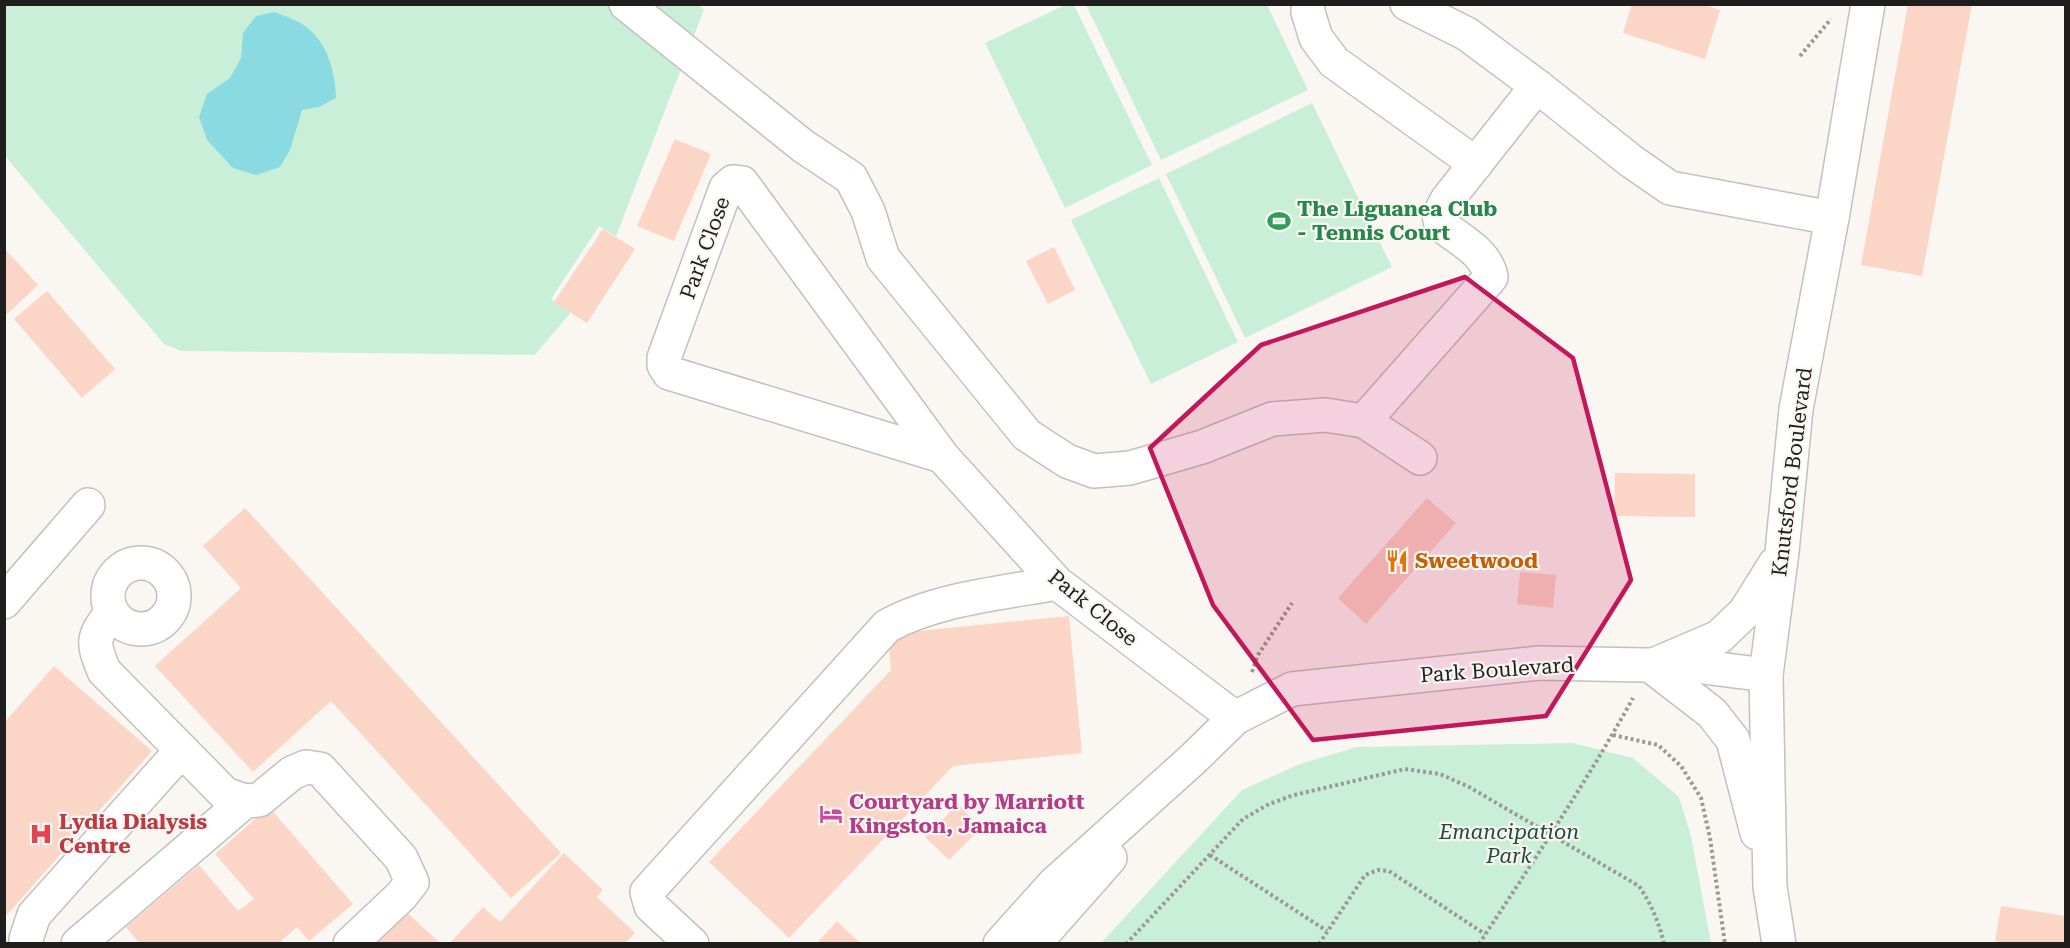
<svg xmlns="http://www.w3.org/2000/svg" width="2070" height="948" viewBox="0 0 2070 948" font-family="'Roboto Serif',serif">
	<rect width="100%" height="100%" fill="#faf7f2"/>
	<!-- green -->
	<path fill="#c9efd9" d="M698,4L704,10L616,236L599,226L551,299L571,312L535,355L181,351L164,344L5,156L4,5Z
		M1065,5H1074L1152,165L1065,208L985,43Z
		M1086,5H1267L1308,90L1161,160Z
		M1312,103L1392,267L1245,338L1166,174Z
		M1159,178L1238,342L1151,384L1071,220Z
		M1573,743L1633,758L1679,797L1691,836L1711,943H1101L1242,790L1300,764L1357,747Z"/>
	<!-- water -->
	<path fill="#89dbe1" d="M275,12C284,16 297,20 305,26C328,43 335,71 336,98L319,107L302,110L290,150L280,167L256,175L233,168L207,140L199,117L207,94L230,78L241,58L243,33L256,16Z"/>
	<!-- building -->
	<path fill="#fbd5c5" d="M1632,4H1703L1720,10L1705,59L1623,33Z
		M1908,4H1972L1922,276L1861,265Z
		M675,139L711,154L674,241L637,226Z
		M603,229L635,249L587,323L554,302Z
		M1054,247L1075,290L1048,304L1026,261Z
		M4,248L38,285L7,314L4,311Z
		M47,291L115,369L82,398L14,319Z
		M1615,473L1695,474V517L1614,516Z
		M1427,498L1456,523L1366,624L1338,598Z
		M245,508L561,853L511,898L331,701L253,772L155,666L241,588L203,546Z
		M1520,572L1556,575L1553,608L1517,604Z
		M1069,616L1082,753L953,766L789,938L709,862L891,670L888,634Z
		M54,666L152,751L4,918V723Z
		M958,804L981,828L949,860L925,837Z
		M269,807L353,904L309,941L297,927L278,944H140L126,927L199,865L238,911L254,899L215,854Z
		M564,853L603,890L597,897L635,933L624,944H449L483,907L500,922Z
		M2001,906L2066,916V944H2014L1995,941Z
		M402,908L441,944H368Z
		M837,921L861,944H816Z"/>
	<g fill="none" stroke-linecap="round" stroke-linejoin="round">
		<!-- minor casing -->
		<g stroke="#c3c1bc" stroke-width="36">
			<path id="minor" d="M626,4L803,146L851,178L868,211L883,258L1027,435L1067,461L1094,471L1130,468L1202,447L1272,419L1325,415L1364,421L1420,458
				M1308,4V12L1316,38L1334,62L1476,164
				M1407,4L1467,34L1537,86L1631,161L1670,188L1832,218
				M1364,421L1491,277C1487,253 1459,239 1441,225L1439,215L1447,200L1537,86
				M942,456L669,373L664,365V358L726,188L733,182L742,183L942,456L1057,583L1235,718
				M108 596a33 33 0 1 1 66 0a33 33 0 1 1-66 0Z
				M4,602L88,505
				M111,613C92,639 92,641 104,671L225,794L245,801L259,800L292,773L306,767L320,769L401,858L412,882L401,896L350,944
				M26,944V939L34,915L182,750
				M78,944L245,801
				M692,944L651,906L647,892L887,626C936,599 1002,593 1057,583
				M1000,944L1054,884L1193,759L1235,718L1292,689L1539,663L1695,666L1766,675
				M1034,944L1110,858"/>
		</g>
		<!-- major casing -->
		<g stroke="#c3c1bc" stroke-width="36">
			<path id="major" d="M1757,833L1733,740L1712,713L1651,666L1719,637L1745,612L1775,564
				M1779,944L1770,887L1766,675L1782,552L1796,409L1832,218L1868,4"/>
		</g>
		<!-- path -->
		<path stroke="#9b9995" stroke-width="4" stroke-dasharray="3 3" stroke-linecap="butt" d="M1800,56L1831,19
			M1252,672L1258,655L1292,603
			M1613,735L1658,745L1681,766L1701,798L1710,838L1725,944
			M1210,855L1327,931
			M1126,944L1243,819L1269,804L1294,795L1405,769L1440,774L1469,787L1639,886C1651,904 1659,922 1664,944
			M1319,944L1365,875L1378,870L1389,871L1485,934
			M1479,944C1532,863 1586,783 1633,698"/>
		<!-- minor -->
		<use href="#minor" stroke="#fff" stroke-width="33"/>
		<!-- major -->
		<use href="#major" stroke="#fff" stroke-width="33"/>
	</g>
	<!-- marked area -->
	<path fill="#c2185b" fill-opacity="0.2" stroke="#c2185b" stroke-width="4.5" stroke-linejoin="round" d="M1465,277L1573,358L1631,580L1546,716L1313,740L1213,605L1150,448L1261,345Z"/>
	<!-- icons -->
	<defs>
		<g id="stadium-bare" transform="scale(1.8)"><path d="M0-5a6.5 5 0 1 0 0 10a6.5 5 0 1 0 0-10ZM-3.5-1.8h7v3.6h-7Z" fill="#2e9e5b" stroke="#faf7f2" stroke-width="2.5" paint-order="stroke"/></g>
		<g id="restaurant-bare" transform="scale(1.8)"><path d="M-5-6h1v4h1v-4h1v4h1v-4h1v5L-1.5 .5V6h-2V.5L-5-1ZM5-6V6H3V1.5H1.5Q1.5-4 5-6Z" fill="#e8710a" stroke="#faf7f2" stroke-width="2.5" paint-order="stroke"/></g>
		<g id="hotel-bare" transform="scale(1.8)"><path d="M-6-4.5h1.5V1H6V5H4.5V3h-9V5H-6ZM-4 0a1.8 1.8 0 1 1 3.6 0ZM.5 0V-2.5h3Q6-2.5 6 0Z" fill="#d1479c" stroke="#faf7f2" stroke-width="2.5" paint-order="stroke"/></g>
		<g id="hospital-bare" transform="scale(1.8)"><path d="M-5-5h3v3.5h4V-5h3V5h-3V1.5h-4V5h-3Z" fill="#e0444e" stroke="#faf7f2" stroke-width="2.5" paint-order="stroke"/></g>
	</defs>
	<g fill-rule="evenodd">
		<use href="#stadium-bare" x="1279" y="221"/>
		<use href="#restaurant-bare" x="1397" y="561"/>
		<use href="#hotel-bare" x="831" y="814"/>
		<use href="#hospital-bare" x="41" y="834"/>
	</g>
	<g text-anchor="middle" dominant-baseline="central" stroke-width="4.5" stroke-linejoin="round" paint-order="stroke">
		<!-- leisure labels -->
		<g font-size="21" font-weight="bold" fill="#27864d" stroke="#faf7f2" text-anchor="start">
			<text x="1297" y="209">The Liguanea Club<tspan x="1297" dy="24">- Tennis Court</tspan></text>
		</g>
		<!-- street labels -->
		<g font-size="21" fill="#1f1e1c" stroke="#faf7f2">
			<text transform="translate(705 248) rotate(-70)">Park Close</text>
			<text transform="translate(1792 472) rotate(-83)">Knutsford Boulevard</text>
			<text transform="translate(1093 608) rotate(39)">Park Close</text>
			<text transform="translate(1497 670) rotate(-4)">Park Boulevard</text>
		</g>
		<!-- food labels -->
		<g font-size="21" font-weight="bold" fill="#c56008" stroke="#faf7f2" text-anchor="start">
			<text x="1415" y="561">Sweetwood</text>
		</g>
		<!-- hotel labels -->
		<g font-size="21" font-weight="bold" fill="#b23c85" stroke="#faf7f2" text-anchor="start">
			<text x="849" y="802">Courtyard by Marriott<tspan x="849" dy="24">Kingston, Jamaica</tspan></text>
		</g>
		<!-- health labels -->
		<g font-size="21" font-weight="bold" fill="#be3a42" stroke="#faf7f2" text-anchor="start">
			<text x="59" y="822">Lydia Dialysis<tspan x="59" dy="24">Centre</tspan></text>
		</g>
		<!-- park labels -->
		<g font-size="21" font-style="italic" fill="#1d4d36" stroke="#faf7f2">
			<text x="1509" y="832">Emancipation<tspan x="1509" dy="24">Park</tspan></text>
		</g>
	</g>
	<!-- border -->
	<rect width="2070" height="948" fill="none" stroke="#1f1e1c" stroke-width="12"/>
</svg>
